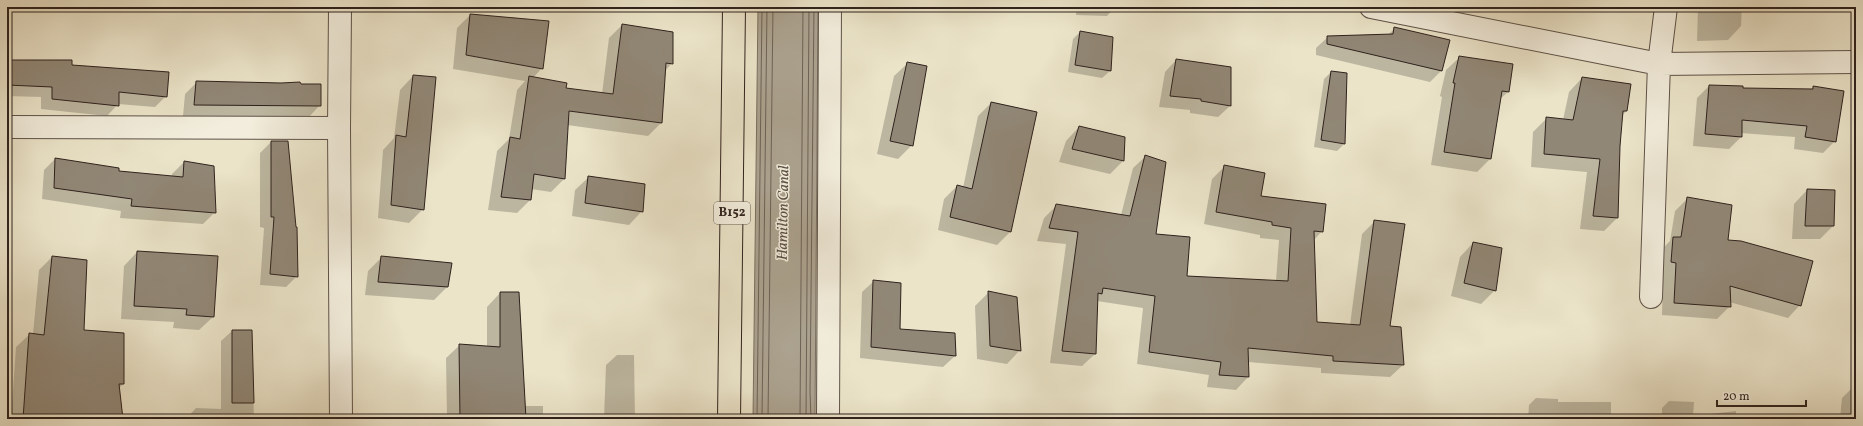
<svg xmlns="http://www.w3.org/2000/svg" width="1863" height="426" viewBox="0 0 1863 426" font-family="Vollkorn,serif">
	<rect width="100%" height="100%" fill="#ebe4c9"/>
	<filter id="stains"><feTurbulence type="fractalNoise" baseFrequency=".005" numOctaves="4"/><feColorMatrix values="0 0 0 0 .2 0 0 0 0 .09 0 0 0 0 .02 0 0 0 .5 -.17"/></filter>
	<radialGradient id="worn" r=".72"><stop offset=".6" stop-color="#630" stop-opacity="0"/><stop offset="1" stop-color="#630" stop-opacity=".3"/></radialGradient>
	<!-- water -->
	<path fill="#aba28f" stroke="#796f61" d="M758,7H818L815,419H753Z"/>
	<!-- shadow -->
	<path fill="#0003" d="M1077,7H1115L1107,16L1076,15Z
		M1698,7H1742L1741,26L1728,40L1697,41Z
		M470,15L542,68L533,78L565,89L602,94L609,38L622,25L672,63L665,71L661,123L648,136L567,125L564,179L551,192L531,189L530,200L517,213L488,210L497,151L509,139L517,90L525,81L453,69L457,28Z
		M1395,28L1449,41L1441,71L1430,82L1316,55V48L1328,37L1388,35Z
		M1080,32L1112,38L1110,71L1102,78L1068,72L1073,39Z
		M1460,57L1508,92L1499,100L1490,159L1477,172L1431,165L1442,97L1440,96L1446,70Z
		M1176,60L1230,106L1218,117L1190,113V110L1159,107L1165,72Z
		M7,61L71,66L166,96L155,107L118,104L107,116L41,109V97L7,96Z
		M908,63L912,145L898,159L877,154L894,76Z
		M1331,72L1344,144L1337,151L1314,147L1324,79Z
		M413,76L423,209L409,223L378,218L383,150L394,138L400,90Z
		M1582,78L1626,111L1622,116L1619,146L1617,218L1604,231L1580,229L1587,172L1531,167L1533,132L1547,118L1563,120L1569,92Z
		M197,82L300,85L320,105L309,117L183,116L185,94Z
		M1709,86L1742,89L1811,90L1813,87L1835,141L1823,153L1794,149L1795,137L1741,133V137L1729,149L1693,146L1697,98Z
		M991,103L1036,113L1010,232L997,245L938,230L944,199L957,186L963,188L978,116Z
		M1079,127L1124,138L1123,161L1110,174L1059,162L1066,141Z
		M271,142H287L297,276L286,287L260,285L264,228L260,227V153Z
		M1146,156L1155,235L1186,277L1276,281L1279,240L1260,238V235L1204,224L1212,179L1225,166L1260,197L1322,231L1314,240L1316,323L1350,325L1362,234L1375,221L1389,327L1403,365L1390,377L1321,373V368L1248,362V377L1236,390L1207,387L1209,375L1137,364L1143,308L1097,301L1095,354L1082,366L1050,363L1066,244L1037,241L1044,218L1057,205L1121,215L1133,168Z
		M55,159L118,172L172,177V174L184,162L215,212L203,224L120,218L121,211L42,199L44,170Z
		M589,177L642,211L629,225L572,216L575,190Z
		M1807,190L1833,226L1820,239H1792L1794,204Z
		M1688,198L1727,241L1800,305L1788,318L1729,302L1730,306L1717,319L1662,315L1663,275H1658L1661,250L1670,241L1675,211Z
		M1473,243L1495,290L1481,304L1451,296L1460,257Z
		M137,252L213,317L199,330L173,328L174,322L121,319L124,266Z
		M52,257L83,330L123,384L119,388L122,419H11L16,347L30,334H33L39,270Z
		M382,257L447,287L434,300L365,295L368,271Z
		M874,281L899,330L955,356L943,367L860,358L862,292Z
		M500,293L524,406H543V419H447L446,358L460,345L487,347V307Z
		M988,293L1016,298L1020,350L1007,364L977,359L975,306Z
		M232,331H251L254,419H186L196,408L221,409V341Z
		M617,355H634L635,419H604L606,365Z
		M1855,385L1856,419H1840L1842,398Z
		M1536,398L1558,399V402H1611V419H1528L1529,405Z
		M1669,401L1694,402L1693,416L1736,411V419H1662V408Z"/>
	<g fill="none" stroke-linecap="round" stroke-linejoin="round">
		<!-- shore -->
		<path stroke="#6d6256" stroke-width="1" d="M757,419L762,7
			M762,419L767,7
			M768,419L773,7
			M800,419L803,7
			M806,419L809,7
			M811,419L810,392L814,7"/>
	</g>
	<!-- building -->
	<path fill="#918776" stroke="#2f221d" d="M470,14L549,21L543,69L466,55Z
		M622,24L673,32V64L666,63L662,123L569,111L565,179L534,174L531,200L501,197L510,137L520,139L529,76L567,83L566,88L613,94Z
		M1394,27L1450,40L1442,71L1327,44V36L1393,34Z
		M1080,31L1113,37L1111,71L1075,65Z
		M1459,56L1513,64L1509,92L1502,91L1491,159L1444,152L1455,83H1453Z
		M1176,59L1231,67V106L1201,101V99L1170,96Z
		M7,60H72V65L169,72L167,97L119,92V106L52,99V87L7,85Z
		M907,62L927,66L913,146L890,141Z
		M1331,71L1347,73L1345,144L1321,140Z
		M413,75L436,77L424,210L391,205L396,135L406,137Z
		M1582,77L1631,84L1627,111H1623L1620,146L1618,218L1593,216L1600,159L1544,154L1546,117L1573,120Z
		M196,81L281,83L300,82L301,84H321V106L194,105Z
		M1709,85L1743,86V88L1813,89V86L1844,91L1836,142L1805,137L1807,126L1742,120V137L1705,134Z
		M991,102L1037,112L1011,232L950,217L957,185L972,189Z
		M1079,126L1125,137L1124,161L1072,149Z
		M271,141H288L296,227H297L298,277L270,274L274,217H271Z
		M1145,155L1166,162L1156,234L1190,237L1187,276L1288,281L1291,228L1272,225V222L1216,212L1224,165L1265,173L1261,196L1326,204L1323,232L1314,231L1317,322L1360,325L1374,220L1405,224L1390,326L1401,327L1404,365L1333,361V356L1248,348L1249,377L1219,375L1221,362L1149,352L1155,296L1103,288L1102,294L1098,293L1096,354L1062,351L1078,232L1049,228L1056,204L1130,216Z
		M55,158L119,168V171L183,177L184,161L214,166L216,213L131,206L132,199L54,188Z
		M588,176L645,184L643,212L585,203Z
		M1807,189L1835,190L1834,226H1805Z
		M1687,197L1732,205L1728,240L1741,241L1813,261L1801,306L1730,286L1731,307L1674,303L1676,263L1671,262L1673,237H1681Z
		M1473,242L1502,248L1496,291L1464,283Z
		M137,251L218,256L214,317L186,315L187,309L134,306Z
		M52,256L87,260L84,330L124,333V384H119L123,419H23L29,333L44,335Z
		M381,256L452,263L448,287L378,282Z
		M873,280L901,283L900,329L955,333L956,356L871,347Z
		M988,291L1017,297L1021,351L990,346Z
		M500,292H519L526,419H460L459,344L500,347Z
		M232,330H252L254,403H232Z"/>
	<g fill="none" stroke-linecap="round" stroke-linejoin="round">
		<!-- street casing -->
		<g stroke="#5e5248" stroke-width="24">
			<path id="street" d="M340,7L339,128L341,419
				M1371,7L1659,64L1856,62
				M7,127L339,128
				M1651,297L1659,64L1666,7
				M828,419L830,7"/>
		</g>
		<!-- primary casing -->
		<g stroke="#2f221d" stroke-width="24">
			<path id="primary" d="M729,419L734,7"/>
		</g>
		<!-- street -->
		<use href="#street" stroke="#f2eddc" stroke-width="22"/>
		<!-- primary -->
		<use href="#primary" stroke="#ebe4c9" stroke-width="22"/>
	</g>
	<g text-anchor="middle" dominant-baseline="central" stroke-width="3" stroke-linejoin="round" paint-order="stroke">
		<!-- shield labels -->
		<rect fill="#f2eddc" stroke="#6a5f56" stroke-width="1" x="714" y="202" width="36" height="22" rx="3"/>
		<g font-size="13" font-weight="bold" fill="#2f221d">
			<text x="732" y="213">B152</text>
		</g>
		<!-- water labels -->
		<g font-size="15" font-style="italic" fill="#5a4f45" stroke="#f2eddc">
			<text transform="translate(784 213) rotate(-89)">Hamilton Canal</text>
		</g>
	</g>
	<!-- margin -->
	<rect width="1863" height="426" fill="none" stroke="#ebe4c9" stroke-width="24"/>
	<rect x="8" y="8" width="1847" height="410" fill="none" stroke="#2f221d" stroke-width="2"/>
	<rect x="12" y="12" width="1839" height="402" fill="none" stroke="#2f221d"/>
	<!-- scale -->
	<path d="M1717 400v6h89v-6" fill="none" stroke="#2f221d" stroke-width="2"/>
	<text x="1723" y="400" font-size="12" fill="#2f221d" stroke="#f2eddc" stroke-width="3" paint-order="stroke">20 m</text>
	<rect width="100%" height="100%" filter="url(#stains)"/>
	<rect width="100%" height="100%" fill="url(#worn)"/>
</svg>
